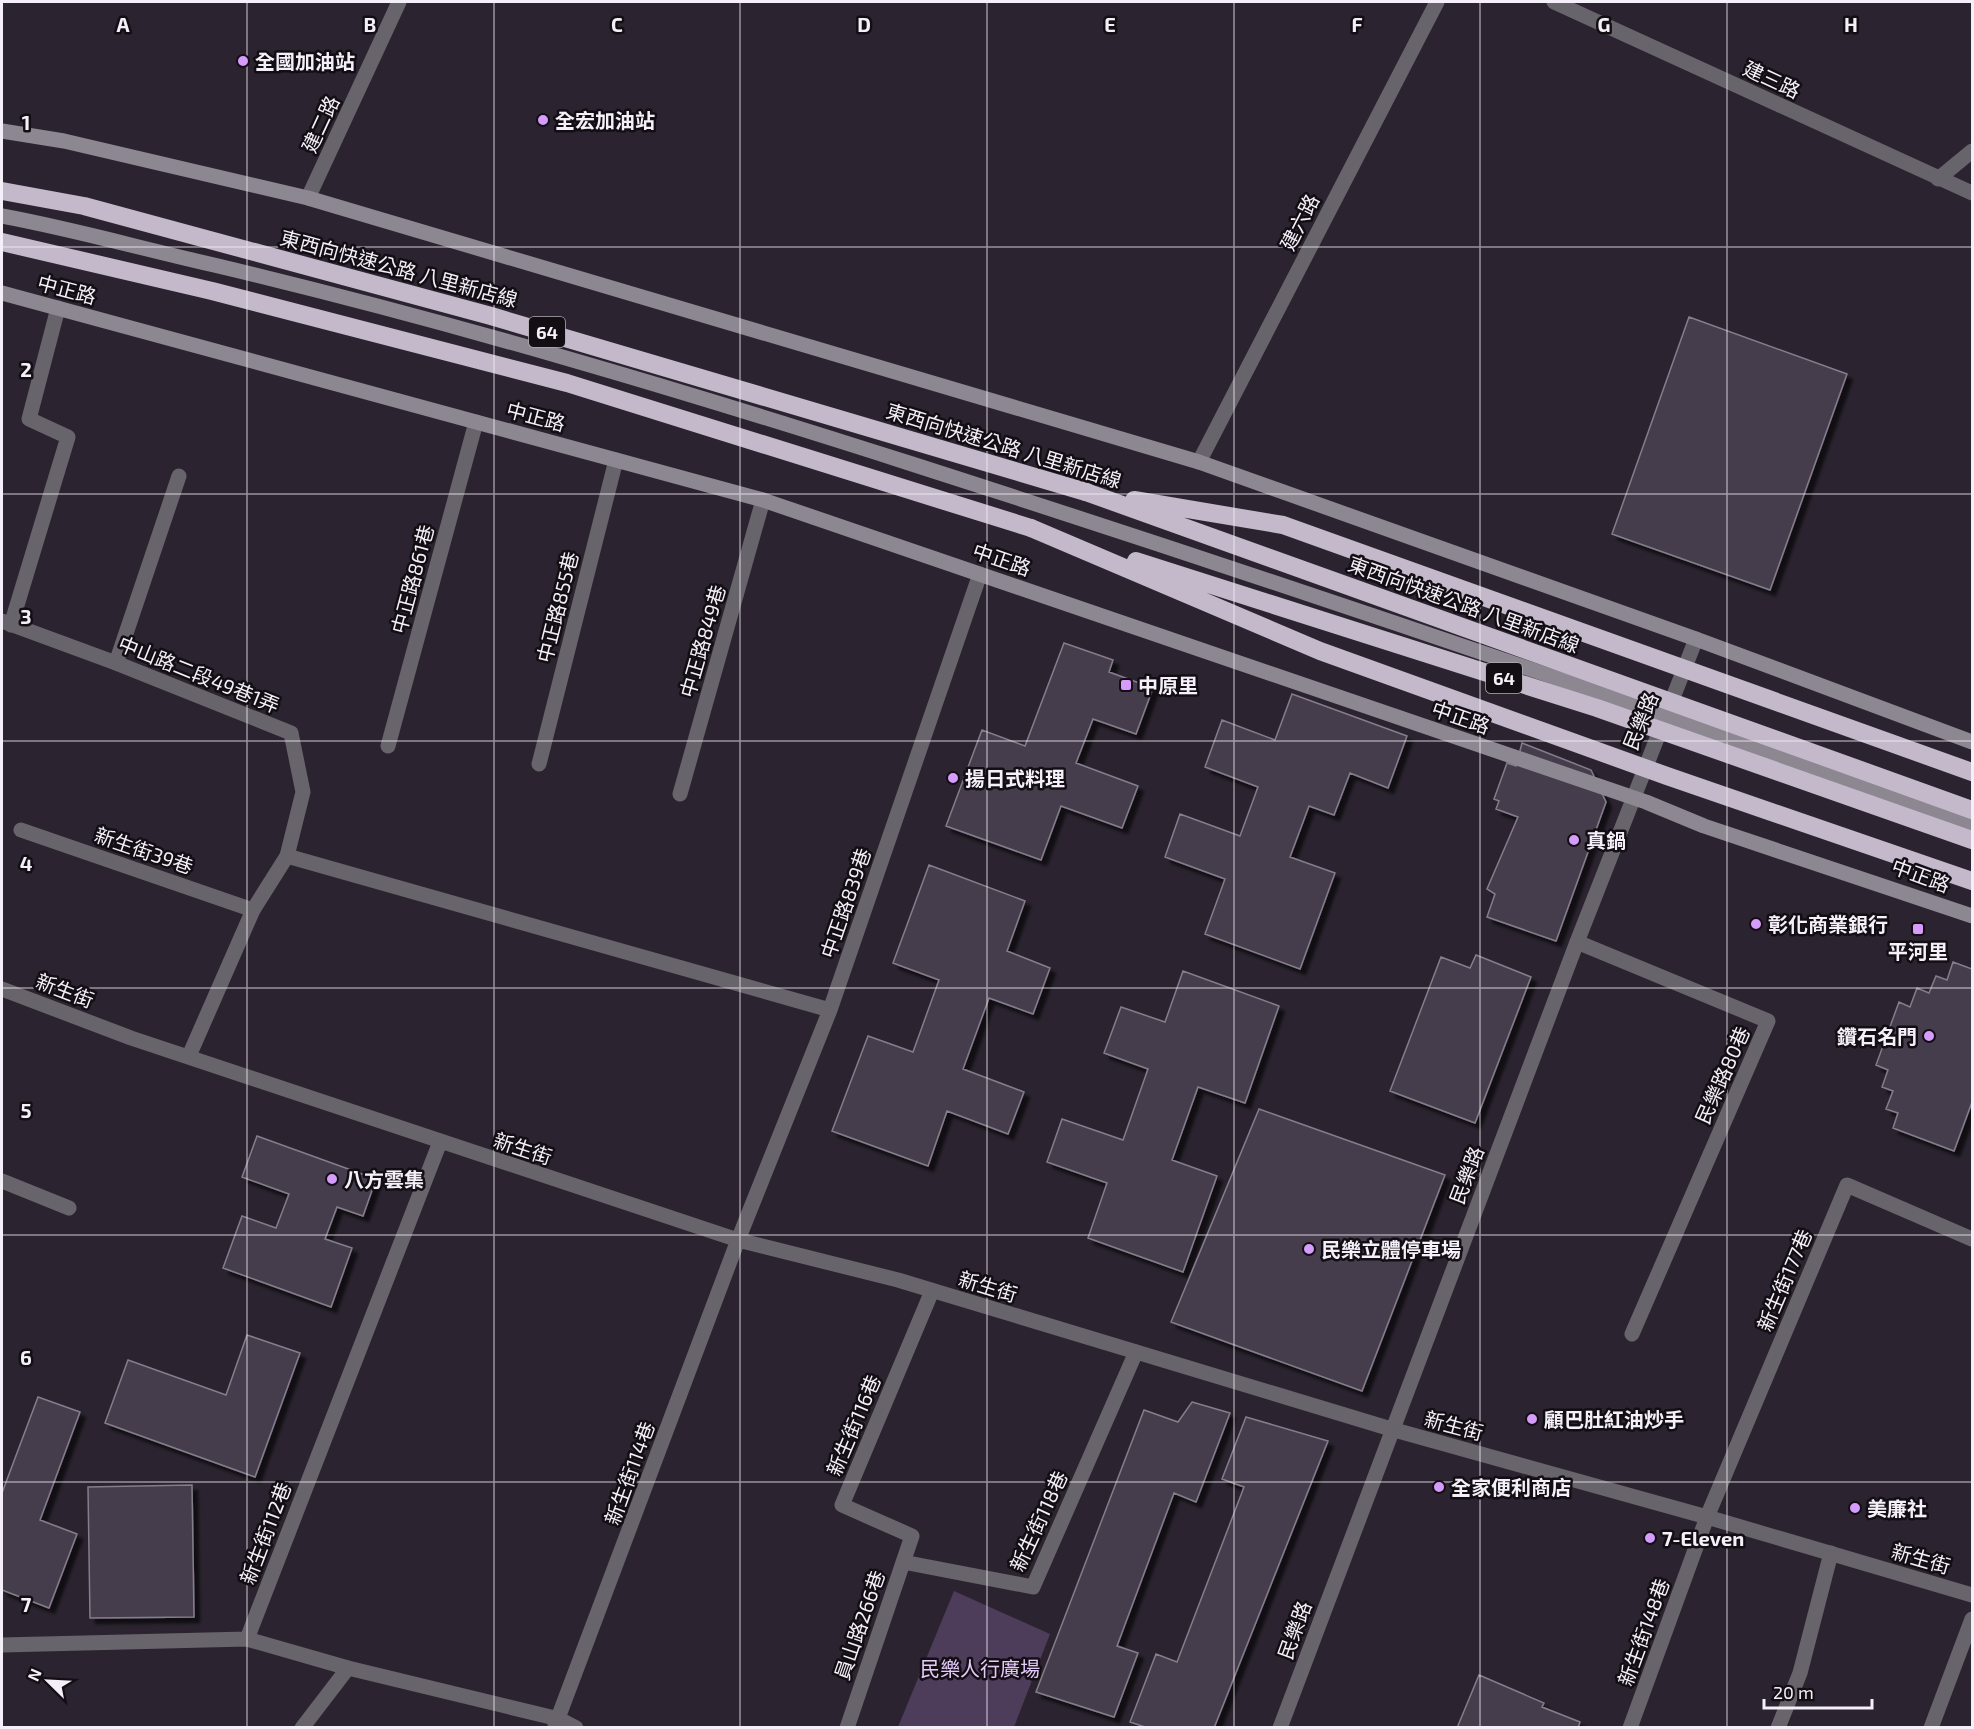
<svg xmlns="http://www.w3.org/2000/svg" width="1974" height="1729" viewBox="0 0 1974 1729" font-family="'Exo 2','Noto Sans TC',sans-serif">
	<defs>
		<filter id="shadow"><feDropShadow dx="5.5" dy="5.5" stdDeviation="1.5" flood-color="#0009"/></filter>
	</defs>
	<rect width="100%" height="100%" fill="#2b2430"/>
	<!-- green -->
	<path fill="#4e3c5b" d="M954,1591L1050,1634L1014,1727H898Z"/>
	<!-- building -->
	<path fill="#453d4b" stroke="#857d8c" stroke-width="1.5" filter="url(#shadow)" d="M1689,317L1847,374L1770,590L1612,534Z
		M1064,643L1113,660L1109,672L1153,688L1136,734L1093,719L1076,763L1138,786L1122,828L1061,806L1041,860L946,826L982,730L1025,746Z
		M1292,694L1407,736L1388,788L1350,773L1334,815L1309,806L1290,857L1335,873L1300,969L1205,934L1225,879L1165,857L1180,814L1240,836L1258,787L1205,767L1222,720L1275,740Z
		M1522,743L1591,770L1606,802L1556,941L1487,917L1495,894L1487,889L1518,817L1496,809L1499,801L1494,799L1507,763L1516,766Z
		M929,865L1025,901L1007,951L1050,968L1033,1014L989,998L963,1069L1024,1092L1008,1134L947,1111L928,1166L832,1131L868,1036L913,1052L939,980L893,963Z
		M1476,955L1531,977L1475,1123L1390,1091L1441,957L1470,968Z
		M1953,962L1972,969V1102L1954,1151L1893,1128L1898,1113L1886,1109L1893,1091L1882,1087L1888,1070L1876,1065L1899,1002L1910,1007L1917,988L1929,993L1936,976L1947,980Z
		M1183,971L1279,1006L1245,1103L1198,1087L1172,1160L1217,1176L1183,1272L1088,1238L1107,1183L1047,1162L1062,1119L1123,1140L1148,1069L1104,1053L1121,1007L1165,1022Z
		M1259,1109L1445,1175L1362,1391L1171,1322Z
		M257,1136L376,1179L363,1216L337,1207L325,1239L352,1248L331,1307L223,1268L242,1216L276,1228L289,1194L242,1177Z
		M247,1335L300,1353L255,1477L105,1423L128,1360L226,1395Z
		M38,1397L80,1412L40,1520L77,1534L49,1608L2,1590V1493Z
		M1192,1402L1230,1413L1196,1502L1174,1493L1117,1646L1138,1653L1114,1717L1036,1692L1144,1410L1178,1422Z
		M1246,1417L1328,1441L1214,1728H1148L1130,1722L1156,1654L1177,1662L1244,1487L1222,1479Z
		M192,1485L194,1617L90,1618L88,1487Z
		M1479,1675L1544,1703L1542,1707L1580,1722L1578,1728H1457Z"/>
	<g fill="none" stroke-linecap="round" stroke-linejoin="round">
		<!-- lane -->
		<path stroke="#68646b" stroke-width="15" d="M1938,179L1972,151
			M11,625L68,437L29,419L58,308
			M116,663L179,476
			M388,746L476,422
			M539,764L616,460
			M680,794L763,500
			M21,830L253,910
			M287,856L830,1010
			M1577,942L1768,1021L1632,1334
			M2,1181L69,1208
			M738,1240L830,1010L980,574
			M903,1562L1033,1587L1136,1352
			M302,1728L348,1668
			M847,1728L912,1536L842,1505L932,1291
			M1630,1728L1707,1517L1847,1185L1972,1239
			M1778,1728L1800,1673L1831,1553
			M1931,1728L1972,1619"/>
		<!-- street -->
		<path stroke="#68646b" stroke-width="15" d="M1554,2L1972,193
			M308,198L399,2
			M1199,462L1437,2
			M2,621L116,663L291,733L303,792L287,856L253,910L189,1056
			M2,989L131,1038L738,1240L898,1280L1391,1429L1707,1517L1972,1595
			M440,1142L247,1639L348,1668L559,1719L576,1728
			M2,1645L247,1639
			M555,1726L738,1240
			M1280,1728L1577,942L1696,639"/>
		<!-- secondary -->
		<path stroke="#8d8791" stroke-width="15" d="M2,131L64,141L308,198L1199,462L1696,639L1972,742
			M2,216C73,229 143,249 214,265C450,321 681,390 912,464C1267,578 1621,698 1972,824
			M2,293L763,500L1646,802L1704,826L1972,916"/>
		<!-- highway -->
		<path stroke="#c3b9ca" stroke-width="18" d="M2,191L84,206L491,316L1086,492
			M2,242L212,291L567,383L1031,528"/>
		<!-- highway-bridge -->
		<path stroke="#c3b9ca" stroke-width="18" d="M1086,492L1972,810
			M1134,500L1283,525L1972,772
			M1031,528L1320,651L1667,776L1972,881
			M1136,561L1597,708L1972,840"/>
	</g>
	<!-- grid -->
	<path fill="none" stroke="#f4eff8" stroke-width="1.5" stroke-opacity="0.55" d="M247,2V1728M494,2V1728M740,2V1728M987,2V1728M1234,2V1728M1480,2V1728M1727,2V1728M2,247H1972M2,494H1972M2,741H1972M2,988H1972M2,1235H1972M2,1482H1972"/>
	<!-- markers -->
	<g fill="#d59cfb" stroke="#120e14" stroke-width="2">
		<circle cx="243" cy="61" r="6"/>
		<circle cx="543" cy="120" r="6"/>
		<rect x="1120" y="679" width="12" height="12" rx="3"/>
		<circle cx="953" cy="778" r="6"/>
		<circle cx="1574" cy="840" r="6"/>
		<circle cx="1756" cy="924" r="6"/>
		<rect x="1912" y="923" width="12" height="12" rx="3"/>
		<circle cx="1929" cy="1036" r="6"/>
		<circle cx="332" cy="1179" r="6"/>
		<circle cx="1309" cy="1249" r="6"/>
		<circle cx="1532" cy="1419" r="6"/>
		<circle cx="1439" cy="1487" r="6"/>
		<circle cx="1855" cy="1508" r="6"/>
		<circle cx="1650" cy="1538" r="6"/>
	</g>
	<g text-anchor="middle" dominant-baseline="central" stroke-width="5" stroke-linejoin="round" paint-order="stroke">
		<!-- shield labels -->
		<g fill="#120e14" stroke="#b0acb4" stroke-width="1.5">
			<rect x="529" y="317" width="36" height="30" rx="4.5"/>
			<rect x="1486" y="663" width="36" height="30" rx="4.5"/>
		</g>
		<g font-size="18" font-weight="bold" fill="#f4eff8">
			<text x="547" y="332">64</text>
			<text x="1504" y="678">64</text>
		</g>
		<!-- poi labels -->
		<g font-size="20" font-weight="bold" fill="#f4eff8" stroke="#120e14" text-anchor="start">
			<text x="255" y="61">全國加油站</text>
			<text x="555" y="120">全宏加油站</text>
			<text x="1138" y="685">中原里</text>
			<text x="965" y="778">揚日式料理</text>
			<text x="1586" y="840">真鍋</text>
			<text x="1768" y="924">彰化商業銀行</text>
			<text x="1918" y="951" text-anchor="middle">平河里</text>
			<text x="1917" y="1036" text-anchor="end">鑽石名門</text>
			<text x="344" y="1179">八方雲集</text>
			<text x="1321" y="1249">民樂立體停車場</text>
			<text x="1544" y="1419">顧巴肚紅油炒手</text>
			<text x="1451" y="1487">全家便利商店</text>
			<text x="1867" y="1508">美廉社</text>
			<text x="1662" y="1538">7-Eleven</text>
		</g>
		<!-- street labels -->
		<g font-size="20" fill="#f4eff8" stroke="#120e14">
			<text transform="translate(1772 79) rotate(25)">建三路</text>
			<text transform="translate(320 124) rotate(-65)">建二路</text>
			<text transform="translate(1299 222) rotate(-63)">建六路</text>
			<text transform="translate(399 268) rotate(15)">東西向快速公路 八里新店線</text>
			<text transform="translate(67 289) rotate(15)">中正路</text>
			<text transform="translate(536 416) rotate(15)">中正路</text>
			<text transform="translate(1004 445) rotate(17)">東西向快速公路 八里新店線</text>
			<text transform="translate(1002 559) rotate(19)">中正路</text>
			<text transform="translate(412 579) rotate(-75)">中正路861巷</text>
			<text transform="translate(1464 604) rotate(20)">東西向快速公路 八里新店線</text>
			<text transform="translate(557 607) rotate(-76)">中正路855巷</text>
			<text transform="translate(702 641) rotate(-74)">中正路849巷</text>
			<text transform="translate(199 674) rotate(22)">中山路二段49巷1弄</text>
			<text transform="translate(1461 717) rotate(19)">中正路</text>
			<text transform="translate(1640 721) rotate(-68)">民樂路</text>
			<text transform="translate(144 850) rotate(19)">新生街39巷</text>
			<text transform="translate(1921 875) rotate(20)">中正路</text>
			<text transform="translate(845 903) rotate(-71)">中正路839巷</text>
			<text transform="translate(65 990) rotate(21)">新生街</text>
			<text transform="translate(1722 1075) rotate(-66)">民樂路80巷</text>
			<text transform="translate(523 1148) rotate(18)">新生街</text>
			<text transform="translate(1466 1175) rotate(-69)">民樂路</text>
			<text transform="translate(1784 1280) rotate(-67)">新生街177巷</text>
			<text transform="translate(988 1286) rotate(17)">新生街</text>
			<text transform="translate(853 1425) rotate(-67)">新生街116巷</text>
			<text transform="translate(1454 1425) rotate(15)">新生街</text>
			<text transform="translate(629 1473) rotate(-70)">新生街114巷</text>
			<text transform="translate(1038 1521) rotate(-65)">新生街118巷</text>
			<text transform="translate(265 1533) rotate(-69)">新生街112巷</text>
			<text transform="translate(1921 1558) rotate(16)">新生街</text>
			<text transform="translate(859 1625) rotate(-71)">員山路266巷</text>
			<text transform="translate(1294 1630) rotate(-70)">民樂路</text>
			<text transform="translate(1643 1632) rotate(-70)">新生街148巷</text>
		</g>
		<!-- park labels -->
		<g font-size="20" fill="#e6cafa" stroke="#120e14">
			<text x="980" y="1668">民樂人行廣場</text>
		</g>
	</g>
	<g font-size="20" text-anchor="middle" font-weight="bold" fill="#f4eff8" stroke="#120e14" stroke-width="5" stroke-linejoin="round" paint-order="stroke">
		<text x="123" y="32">A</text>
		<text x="370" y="32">B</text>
		<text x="617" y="32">C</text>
		<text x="864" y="32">D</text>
		<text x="1110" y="32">E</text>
		<text x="1357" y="32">F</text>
		<text x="1604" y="32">G</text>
		<text x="1851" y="32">H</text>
		<text x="26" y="130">1</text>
		<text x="26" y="377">2</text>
		<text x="26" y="624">3</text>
		<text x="26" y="871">4</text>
		<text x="26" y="1118">5</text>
		<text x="26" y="1365">6</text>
		<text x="26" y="1612">7</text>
	</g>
	<!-- border -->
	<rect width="1974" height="1729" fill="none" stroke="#f4eff8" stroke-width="6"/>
	<!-- north arrow -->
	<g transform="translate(48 1681) rotate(294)" stroke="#120e14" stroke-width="4.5" paint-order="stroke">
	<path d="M0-4.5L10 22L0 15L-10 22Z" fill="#f4eff8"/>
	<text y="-9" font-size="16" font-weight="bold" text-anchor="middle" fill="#f4eff8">N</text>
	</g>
	<!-- scale -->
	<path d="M1764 1699v9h108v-9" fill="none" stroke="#f4eff8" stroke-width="3"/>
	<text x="1773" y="1699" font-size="18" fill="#f4eff8" stroke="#120e14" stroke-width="4.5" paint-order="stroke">20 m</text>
</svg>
